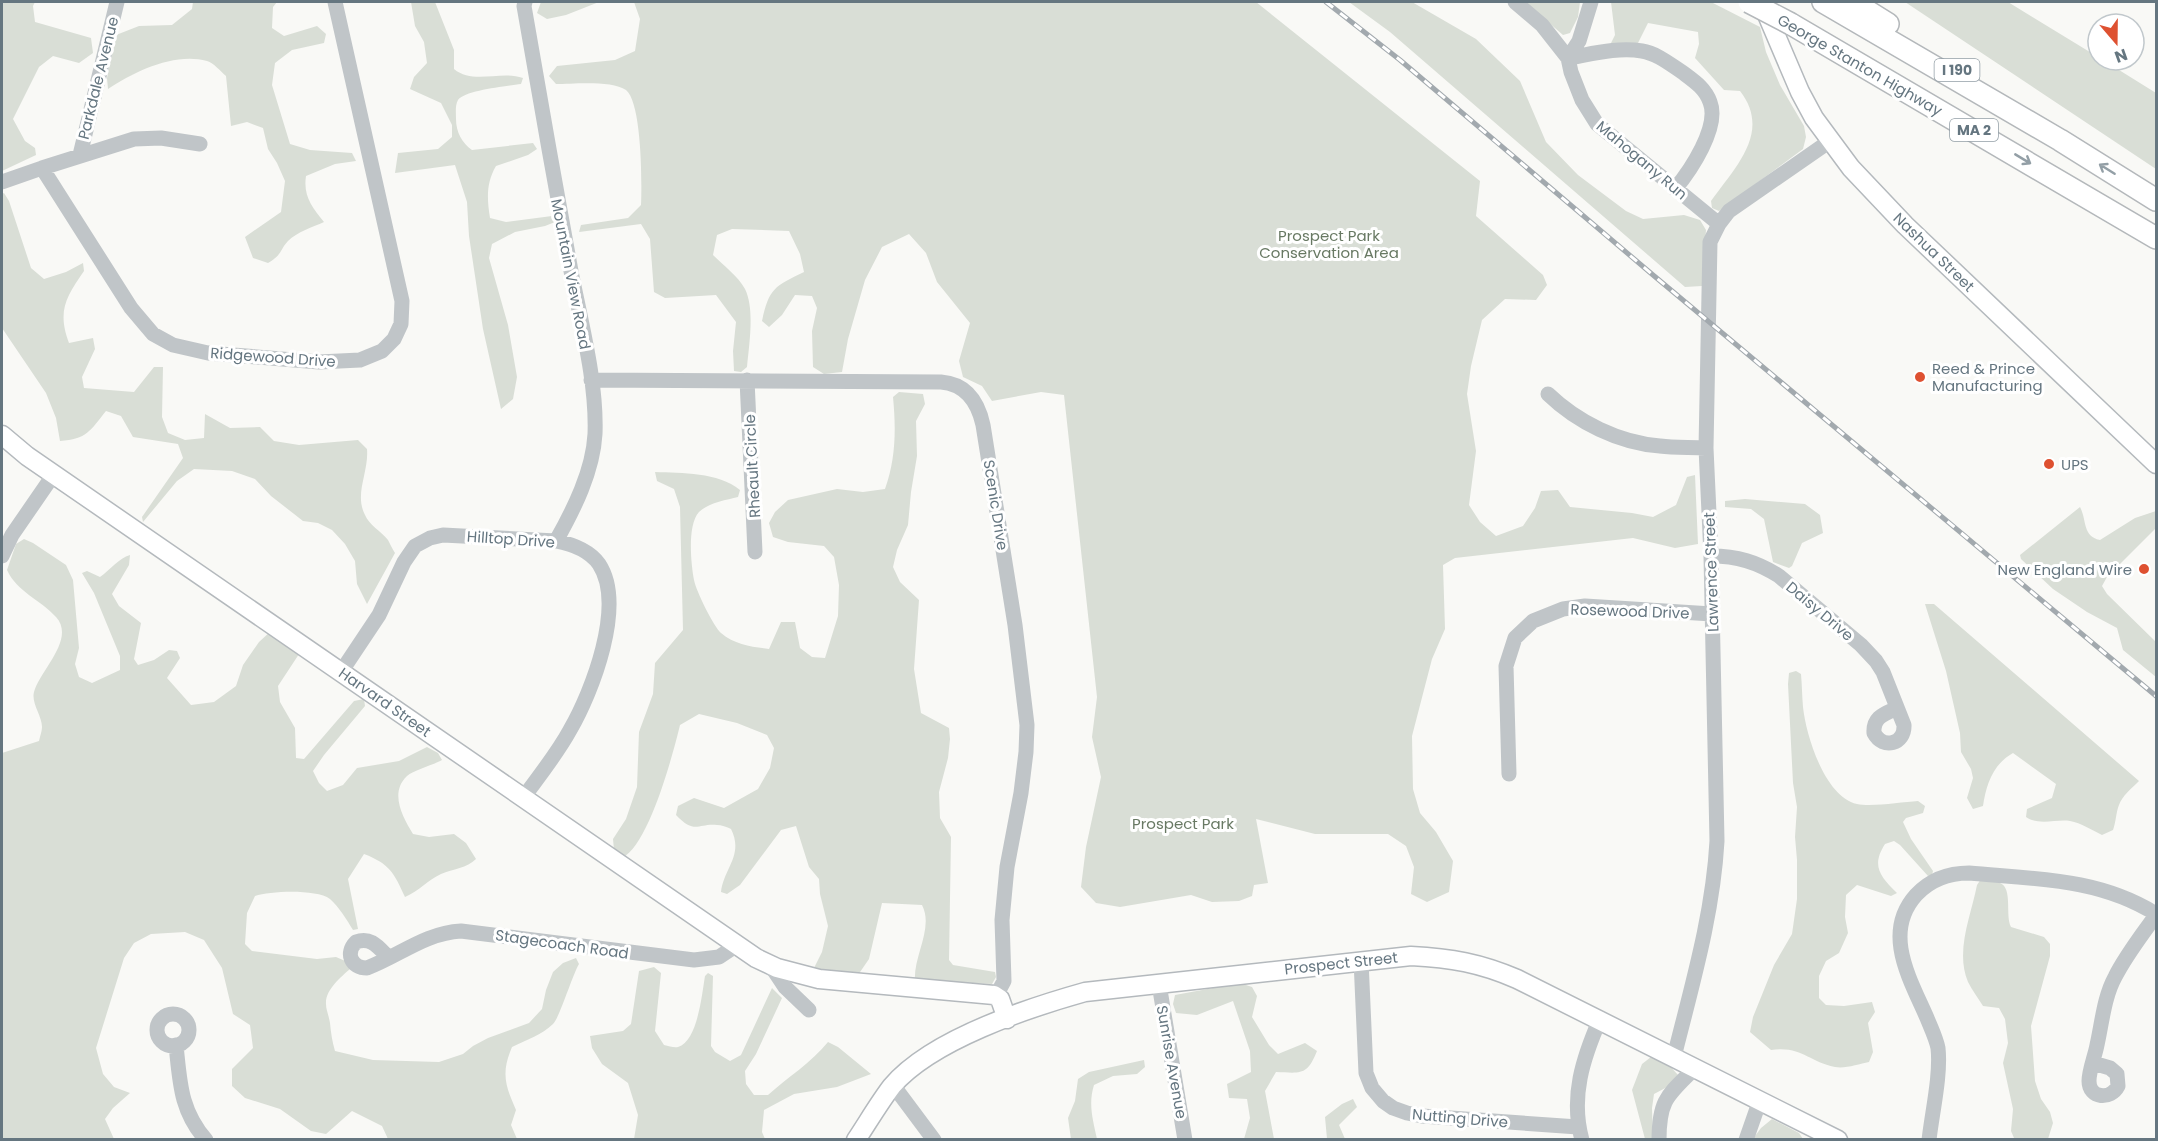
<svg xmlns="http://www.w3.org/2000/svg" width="2158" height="1141" viewBox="0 0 2158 1141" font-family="Poppins,sans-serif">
	<rect width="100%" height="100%" fill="#f9f9f6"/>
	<!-- green -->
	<path fill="#d9ded6" d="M2,2H35L33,6L35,22L91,38L93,53L79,63L53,56L39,67L13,119L25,141L35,148L36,155L2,171Z
		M193,2H277L273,7L272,28L284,36L317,26L326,34L324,43L292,50L275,63L272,85L290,144L310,150L352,153L356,161L335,164L306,176C303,196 312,207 324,222C313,227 297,232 288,241C279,251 283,254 268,263L253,258L245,237L281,212L285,181L277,163L268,149L263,128L247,122L231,126L226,76C220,71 214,63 207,61C175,52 135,71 108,89L107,78L116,35L139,26L172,25L192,9Z
		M411,2H435L454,50V69C473,85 501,70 523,78L521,84C508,86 465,90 458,100C455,105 456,113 456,119C456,132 462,143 472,150L533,143L537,149L528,155L496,166C486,183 487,199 490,218L506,222L552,216L555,222L545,226L515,232L492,244L489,258L508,325L517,377L513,399L501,409L483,329L469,236L467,202L455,165L395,173L398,153L438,149L452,137V125L441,103L410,89L414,77L427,63L424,42L415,26Z
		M541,2H599L566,15L547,19L537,13Z
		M634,2H1256L1480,181L1476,216L1543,275L1547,285L1536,300L1505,299L1482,320L1471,366L1467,394L1476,451L1469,505L1480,522L1496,536L1523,526L1535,508L1541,491L1558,490L1570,507L1632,513L1653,517L1676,505L1687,477L1695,475L1698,544L1675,548L1633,538L1455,558L1443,565L1445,629L1432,659L1412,736L1413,789L1420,813L1436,832L1453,861L1449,892L1427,902L1411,894L1414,867L1406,846L1388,834H1315L1256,819L1268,883L1254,885L1252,896L1239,901L1212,902L1191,895L1120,907L1096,903L1081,887L1086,847L1101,777L1092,737L1097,697L1064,395L1041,392L992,401L982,386L963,377L959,361L970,323L937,282L926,253L909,234L882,247L865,280L848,339L842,372L824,374L813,367L812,331L817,308L812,296L795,295L782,315L769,327L762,321C769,288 775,286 804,272L800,254L789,231L732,229L717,235L713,255C723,265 738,276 745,289C755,309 749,345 747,367L741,372L734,371L733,351L736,322L716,295L665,298L654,292L650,239L641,224L579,232L581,225L628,218L641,205C642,184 642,103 626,90C612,80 573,84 556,84L549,76L557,66L615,60L635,51L640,19Z
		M1349,2H1412L1476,39L1520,81L1546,142L1578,175L1626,211L1643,219L1684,215L1700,220L1706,230L1702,286L1685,287L1390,32Z
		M1525,2H1580L1578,17L1570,33L1563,35Z
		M1611,2H1711L1760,27L1766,52L1780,85L1804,126L1806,137L1803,149L1719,211L1712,208L1711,201C1735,167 1772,132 1740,91L1724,90L1695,58L1699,44L1698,32L1648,23L1638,43L1623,46L1611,43L1615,35Z
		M1905,2H2008L2098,57V60H2103L2156,93V169Z
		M4,193L9,201L31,268L44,279L66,272L83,263L84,271C66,297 57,311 69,343L93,338L95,349L82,377L84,388L134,392L154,367H163L162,417L168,433L185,440L204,438L205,414L230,428L260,427L274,441L299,445L358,440L367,449C369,472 354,494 365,515C369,525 381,531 388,540C390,544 392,548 395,553L367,604L357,584L355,561L345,544L332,530L318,523L303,521L271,496L255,479L232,471L194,469L177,481L143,522L142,517L183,458L178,444L133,437L121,416L106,411C90,431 87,439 60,441L56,418L46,393L2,328V194Z
		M899,392L923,394L925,404L916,421L917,456L911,492L908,525L897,550L893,567L900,582L919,600L914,669L921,713L949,728L950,739L948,758L939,792L940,818L951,837L949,960L953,965L995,972L996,977L992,984L915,981C913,956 934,928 922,905L882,903L869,959L858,975L820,974L814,968L822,952L828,926L820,894L819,879L809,867L796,826L781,830L740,885L727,894L721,892C724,868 744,855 731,829C727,827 721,825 717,825C698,823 695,835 676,815L678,806L694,798L724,808L758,789L770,768L774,748L767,735L737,723L699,714L680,725C673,754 649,845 622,858L614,850L613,839L626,819L637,787L639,732L653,694L655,663L683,630L680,507L674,489L657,481L655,472C682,473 718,472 740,490L738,497C726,500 708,503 699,512C687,525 691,564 694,580C696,591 714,627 721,633C735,645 753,647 769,649L781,622H795L800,648L812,657L825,658L838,616L839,585L834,557L824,546L788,542L773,537L769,523L775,512L788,500L837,489L863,492L885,489C896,459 896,428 893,397Z
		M1745,499L1805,504L1820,515L1823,533L1802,543L1792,566L1789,568L1773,562L1764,519L1751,509L1725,507V501Z
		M2080,507C2087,520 2082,536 2100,540L2135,518L2156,511V528L2107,577L2102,586L2107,594L2156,642V677L2123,650L2117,628L2087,612L2053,589L2021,559L2020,555Z
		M24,539L33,543L66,565L73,580L79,648L75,664L79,677L92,683L120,670V656L94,593L82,573L87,571L100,577C110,570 119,558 130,555L129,565L112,594L119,606L141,623L134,659L138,665L154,660L169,650L177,651L180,658L167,678L191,705L214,702L236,686L243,665L259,642L271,631L301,651L278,686L280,702L295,728L296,758L304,759L354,701L364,699L365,706L324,755L313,771L319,783L327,791L343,785L357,768L399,761L427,747L438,753L442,760C433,765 414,770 407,776C389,793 403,818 413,834L429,837L454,834L466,843L476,859C467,868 453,869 441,874C428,880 419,891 405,897C394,873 390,864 364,854L348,879L358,929L353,930C347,920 339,907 330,899C316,889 271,891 255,896L247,913L245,944L252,951L317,959L336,957L350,963V969C341,977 325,990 326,1004C326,1010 329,1016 330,1023C331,1033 332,1041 335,1051L373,1060L439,1062L463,1054L473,1046L488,1038L529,1023L542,1009L546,990L553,972L563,963L576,958L579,964C572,976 559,1019 553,1024C542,1035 526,1040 512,1047C501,1073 505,1085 516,1110L511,1125L517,1139H388L382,1126L352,1111L326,1134L311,1131L280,1109L245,1098L232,1086V1069L253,1048L250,1025L233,1014L222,968L204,940L185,932L151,934L134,943L124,958L96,1048L103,1074L114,1087L130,1093L113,1108L105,1119L114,1139H2V753L39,741C40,736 42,731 42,727C42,716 31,703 34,692C40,670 76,639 56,617C41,600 17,592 7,570L16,544Z
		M1925,604H1934L2139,781C2132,788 2122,796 2119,805C2116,812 2116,822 2113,830L2102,835C2092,830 2081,823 2070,821C2056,819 2039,826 2026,817L2027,809L2052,798L2056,784L2013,753C1993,764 1986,785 1983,806L1973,809L1967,798L1973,778L1971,769L1961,752L1960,733L1946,671Z
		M1796,671L1801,674C1802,685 1802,696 1803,707C1806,736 1825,797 1857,804C1872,807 1902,802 1918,801L1925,806L1923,813L1906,818L1903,822L1911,839L1933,871L1932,875L1928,876L1900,845L1894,841L1885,844C1871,866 1880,876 1897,893L1891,896L1857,885L1846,895L1845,917L1848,933L1839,953L1826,961L1819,976V998L1826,1005L1844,1006L1872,1002L1875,1012L1868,1023L1873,1052L1869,1062C1859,1064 1845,1069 1835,1067C1808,1062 1803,1046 1771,1050L1750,1032L1753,1017L1774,965L1792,934L1797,899V860L1795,837L1797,807L1793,783L1788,684L1789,673Z
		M1981,879C1987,880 1995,880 2000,883C2013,888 2005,915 2011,927L2044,937L2050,944V956L2031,1026L2035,1081L2041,1099L2050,1112L2053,1123L2048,1139L2014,1138L2011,1131L2013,1109L2003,1063L2008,1043L2005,1019L1999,1008L1983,1006C1978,998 1972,990 1968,982C1955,951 1971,916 1977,885Z
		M654,967L661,973L655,1031L664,1045C669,1046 674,1048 678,1047C698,1041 702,993 705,976L708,973L713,976L711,1046L715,1052L730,1061L741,1055L772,988L782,998L756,1054L745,1071L746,1084L754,1095H768C788,1077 811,1063 828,1042L838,1047L871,1074L837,1087L794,1094L764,1110L762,1132L765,1139H634L638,1115L628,1083L602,1064L592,1048L590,1036L623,1031L631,1024L639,971Z
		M1240,983L1252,987L1257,996L1252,1017L1269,1045L1278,1054L1305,1043L1317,1051C1307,1076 1301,1073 1276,1072L1265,1091L1274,1139H1244L1250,1118L1247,1099L1229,1098L1227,1084L1251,1072L1250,1051L1233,1001L1197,1015L1176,1013L1173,1004L1175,995Z
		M1651,1057L1669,1065L1678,1075L1671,1085L1654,1094L1652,1108L1653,1139H1645L1632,1090L1642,1064Z
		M1144,1060L1145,1067L1137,1074L1113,1076L1094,1085C1088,1104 1093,1120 1097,1139H1071L1068,1118L1075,1101L1078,1079L1089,1072Z
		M1353,1099L1357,1107L1339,1125L1345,1139H1327L1325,1117L1342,1104Z
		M1772,1119L1799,1133L1803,1139L1752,1140L1761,1128Z"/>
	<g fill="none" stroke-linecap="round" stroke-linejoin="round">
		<!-- major casing -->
		<g stroke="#b4b9bd" stroke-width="21">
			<path id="major" d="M1762,3L1800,92L1814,118L1851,168L1905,225L2156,464
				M2,435L27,456L756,958L777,968L819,979L994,995L1000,999L1007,1019
				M856,1140C868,1122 879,1103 892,1086C931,1040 1028,1008 1085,992L1411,956C1451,958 1480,963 1517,979L1838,1140"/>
		</g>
		<!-- highway casing -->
		<g stroke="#b4b8bb" stroke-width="24">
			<path id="highway" d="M1823,2L2060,140L2156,200
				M1853,2L1888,24
				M1791,24L2156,238"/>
		</g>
		<!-- minor -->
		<path stroke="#c0c5c8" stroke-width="15" d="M525,2L524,6C539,94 555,183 571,271C581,323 597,382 595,434C593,471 574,509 556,541
			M1515,2L1542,25L1568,58L1571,72L1582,100L1597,124L1719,224
			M1568,58C1592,54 1617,47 1642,51C1656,53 1670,64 1682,72C1694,81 1705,88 1710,102C1720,127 1690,171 1675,189
			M1568,58L1579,41L1591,2
			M80,155L117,2
			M42,168L134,139L161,138L200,144
			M2,182L42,168L131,308L153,334L173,345L208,353L319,362L360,360L382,351L394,339L401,324L402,301L335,2
			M591,380L941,382C966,384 978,402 983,425L1015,625L1027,725L1026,752L1021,793L1007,867L1002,920L1004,981L996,996
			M747,380L755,552
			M1548,394C1577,422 1619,443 1660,446C1675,448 1691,447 1706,448
			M2,556L12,535L54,474
			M1711,556C1737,556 1757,562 1779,576L1861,645L1876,661L1883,672L1904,725C1905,744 1883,750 1874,733C1873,717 1884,714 1897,708
			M341,672L379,615L404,562L415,546L430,538L443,535L556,541C572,544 589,550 599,564C626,605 592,692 570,730C557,754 539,776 523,798
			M1509,774L1506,666L1515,638L1533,621L1563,609L1585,606L1712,614
			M388,957C379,948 371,936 356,942C345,953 351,968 367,968C399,956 425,933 461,931L694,960L719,957L737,945
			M1361,960L1366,1073L1372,1088L1383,1101L1393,1108L1407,1113L1422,1116L1578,1127
			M771,966L785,987L809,1010
			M1159,984L1185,1140
			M157 1030a16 16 0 1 1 32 0a16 16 0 1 1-32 0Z
			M176,1045C180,1082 180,1110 206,1140
			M1674,1057C1692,985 1713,914 1717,841L1711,556L1706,448L1710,242L1719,224L1729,211L1830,141
			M2093,1063L2110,1068L2117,1074L2118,1086C2111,1100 2089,1099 2089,1081C2089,1070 2095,1056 2097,1045C2102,1023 2104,997 2115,977C2126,955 2142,935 2156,915
			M893,1085L934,1140
			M1582,1140C1570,1097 1583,1058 1600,1019
			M1659,1140C1659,1099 1668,1095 1695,1068
			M1746,1140L1760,1100
			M1929,1140C1932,1113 1941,1075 1938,1048C1936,1038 1931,1028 1927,1018C1910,979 1882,933 1916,895C1930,880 1949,873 1969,873C2035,879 2099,878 2156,914"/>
		<!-- major -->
		<use href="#major" stroke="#fff" stroke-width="18"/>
		<!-- highway -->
		<use href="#highway" stroke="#fff" stroke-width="21"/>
		<!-- rail casing -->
		<g stroke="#a2a9ae" stroke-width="5">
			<path id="rail" d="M1326,2L1400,60L1653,275L2156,696"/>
		</g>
		<!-- rail -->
		<use href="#rail" stroke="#fff" stroke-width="3" stroke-dasharray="9" stroke-linecap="butt"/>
		<!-- highway-bridge casing -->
		<g stroke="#b4b8bb" stroke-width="24" stroke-linecap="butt">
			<path id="highway-bridge" d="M1749,2L1791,24"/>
		</g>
		<!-- highway-bridge -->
		<use href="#highway-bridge" stroke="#fff" stroke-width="21"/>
	</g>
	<!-- one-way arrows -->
	<defs><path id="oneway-shaft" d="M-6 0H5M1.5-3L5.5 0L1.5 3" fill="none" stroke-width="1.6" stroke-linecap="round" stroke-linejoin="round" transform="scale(1.5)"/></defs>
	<g stroke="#939fa6">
		<use href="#oneway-shaft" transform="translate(2023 159) rotate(31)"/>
		<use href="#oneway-shaft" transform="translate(2107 169) rotate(-148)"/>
	</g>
	<!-- markers -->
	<g fill="#de5131" stroke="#fff" stroke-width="2">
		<circle cx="1920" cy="377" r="6"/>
		<circle cx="2049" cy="464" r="6"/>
		<circle cx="2144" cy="569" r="6"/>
	</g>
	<g text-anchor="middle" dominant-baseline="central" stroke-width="6" stroke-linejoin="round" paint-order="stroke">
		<!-- shield labels -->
		<g fill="#fff" stroke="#939fa6" stroke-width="1.5">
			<rect x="1934.5" y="59" width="45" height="22" rx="4.5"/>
			<rect x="1950" y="119" width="48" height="22" rx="4.5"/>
		</g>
		<g font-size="14" font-weight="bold" fill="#657680">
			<text x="1957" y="70">I 190</text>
			<text x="1974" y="130">MA 2</text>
		</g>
		<!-- street labels -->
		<g font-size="15" fill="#657680" stroke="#fff">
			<text transform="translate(1860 65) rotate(30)">George Stanton Highway</text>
			<text transform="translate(98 78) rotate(-76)">Parkdale Avenue</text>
			<text transform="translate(1642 160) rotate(40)">Mahogany Run</text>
			<text transform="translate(1934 252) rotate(44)">Nashua Street</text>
			<text transform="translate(571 274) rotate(79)">Mountain View Road</text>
			<text transform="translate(273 357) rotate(4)">Ridgewood Drive</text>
			<text transform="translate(752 466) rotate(-93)">Rheault Circle</text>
			<text transform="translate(996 505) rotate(81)">Scenic Drive</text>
			<text transform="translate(511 539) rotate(4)">Hilltop Drive</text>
			<text transform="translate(1711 572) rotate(-92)">Lawrence Street</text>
			<text transform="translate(1630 611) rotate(2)">Rosewood Drive</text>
			<text transform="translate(1820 611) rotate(40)">Daisy Drive</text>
			<text transform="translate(385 702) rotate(35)">Harvard Street</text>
			<text transform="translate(562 944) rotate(8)">Stagecoach Road</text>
			<text transform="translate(1341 963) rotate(-6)">Prospect Street</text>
			<text transform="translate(1172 1062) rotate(80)">Sunrise Avenue</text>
			<text transform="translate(1460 1118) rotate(5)">Nutting Drive</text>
		</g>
		<!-- park labels -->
		<g font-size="15" fill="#687963" stroke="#fff">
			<text x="1329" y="235">Prospect Park<tspan x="1329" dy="17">Conservation Area</tspan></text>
			<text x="1183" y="823">Prospect Park</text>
		</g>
		<!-- poi labels -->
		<g font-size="15" fill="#657680" stroke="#fff" text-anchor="start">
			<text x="1932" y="368">Reed &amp; Prince<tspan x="1932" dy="17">Manufacturing</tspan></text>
			<text x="2061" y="464">UPS</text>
			<text x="2132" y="569" text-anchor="end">New England Wire</text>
		</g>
	</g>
	<!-- border -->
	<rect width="2158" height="1141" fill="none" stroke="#657680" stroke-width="6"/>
	<!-- north arrow -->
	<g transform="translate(2116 42) rotate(160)"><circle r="28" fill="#ffffff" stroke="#c1c8cc" stroke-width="1.5"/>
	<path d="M0-4.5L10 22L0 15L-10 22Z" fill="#de5131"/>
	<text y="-9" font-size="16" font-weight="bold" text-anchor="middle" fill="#657680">N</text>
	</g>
</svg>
